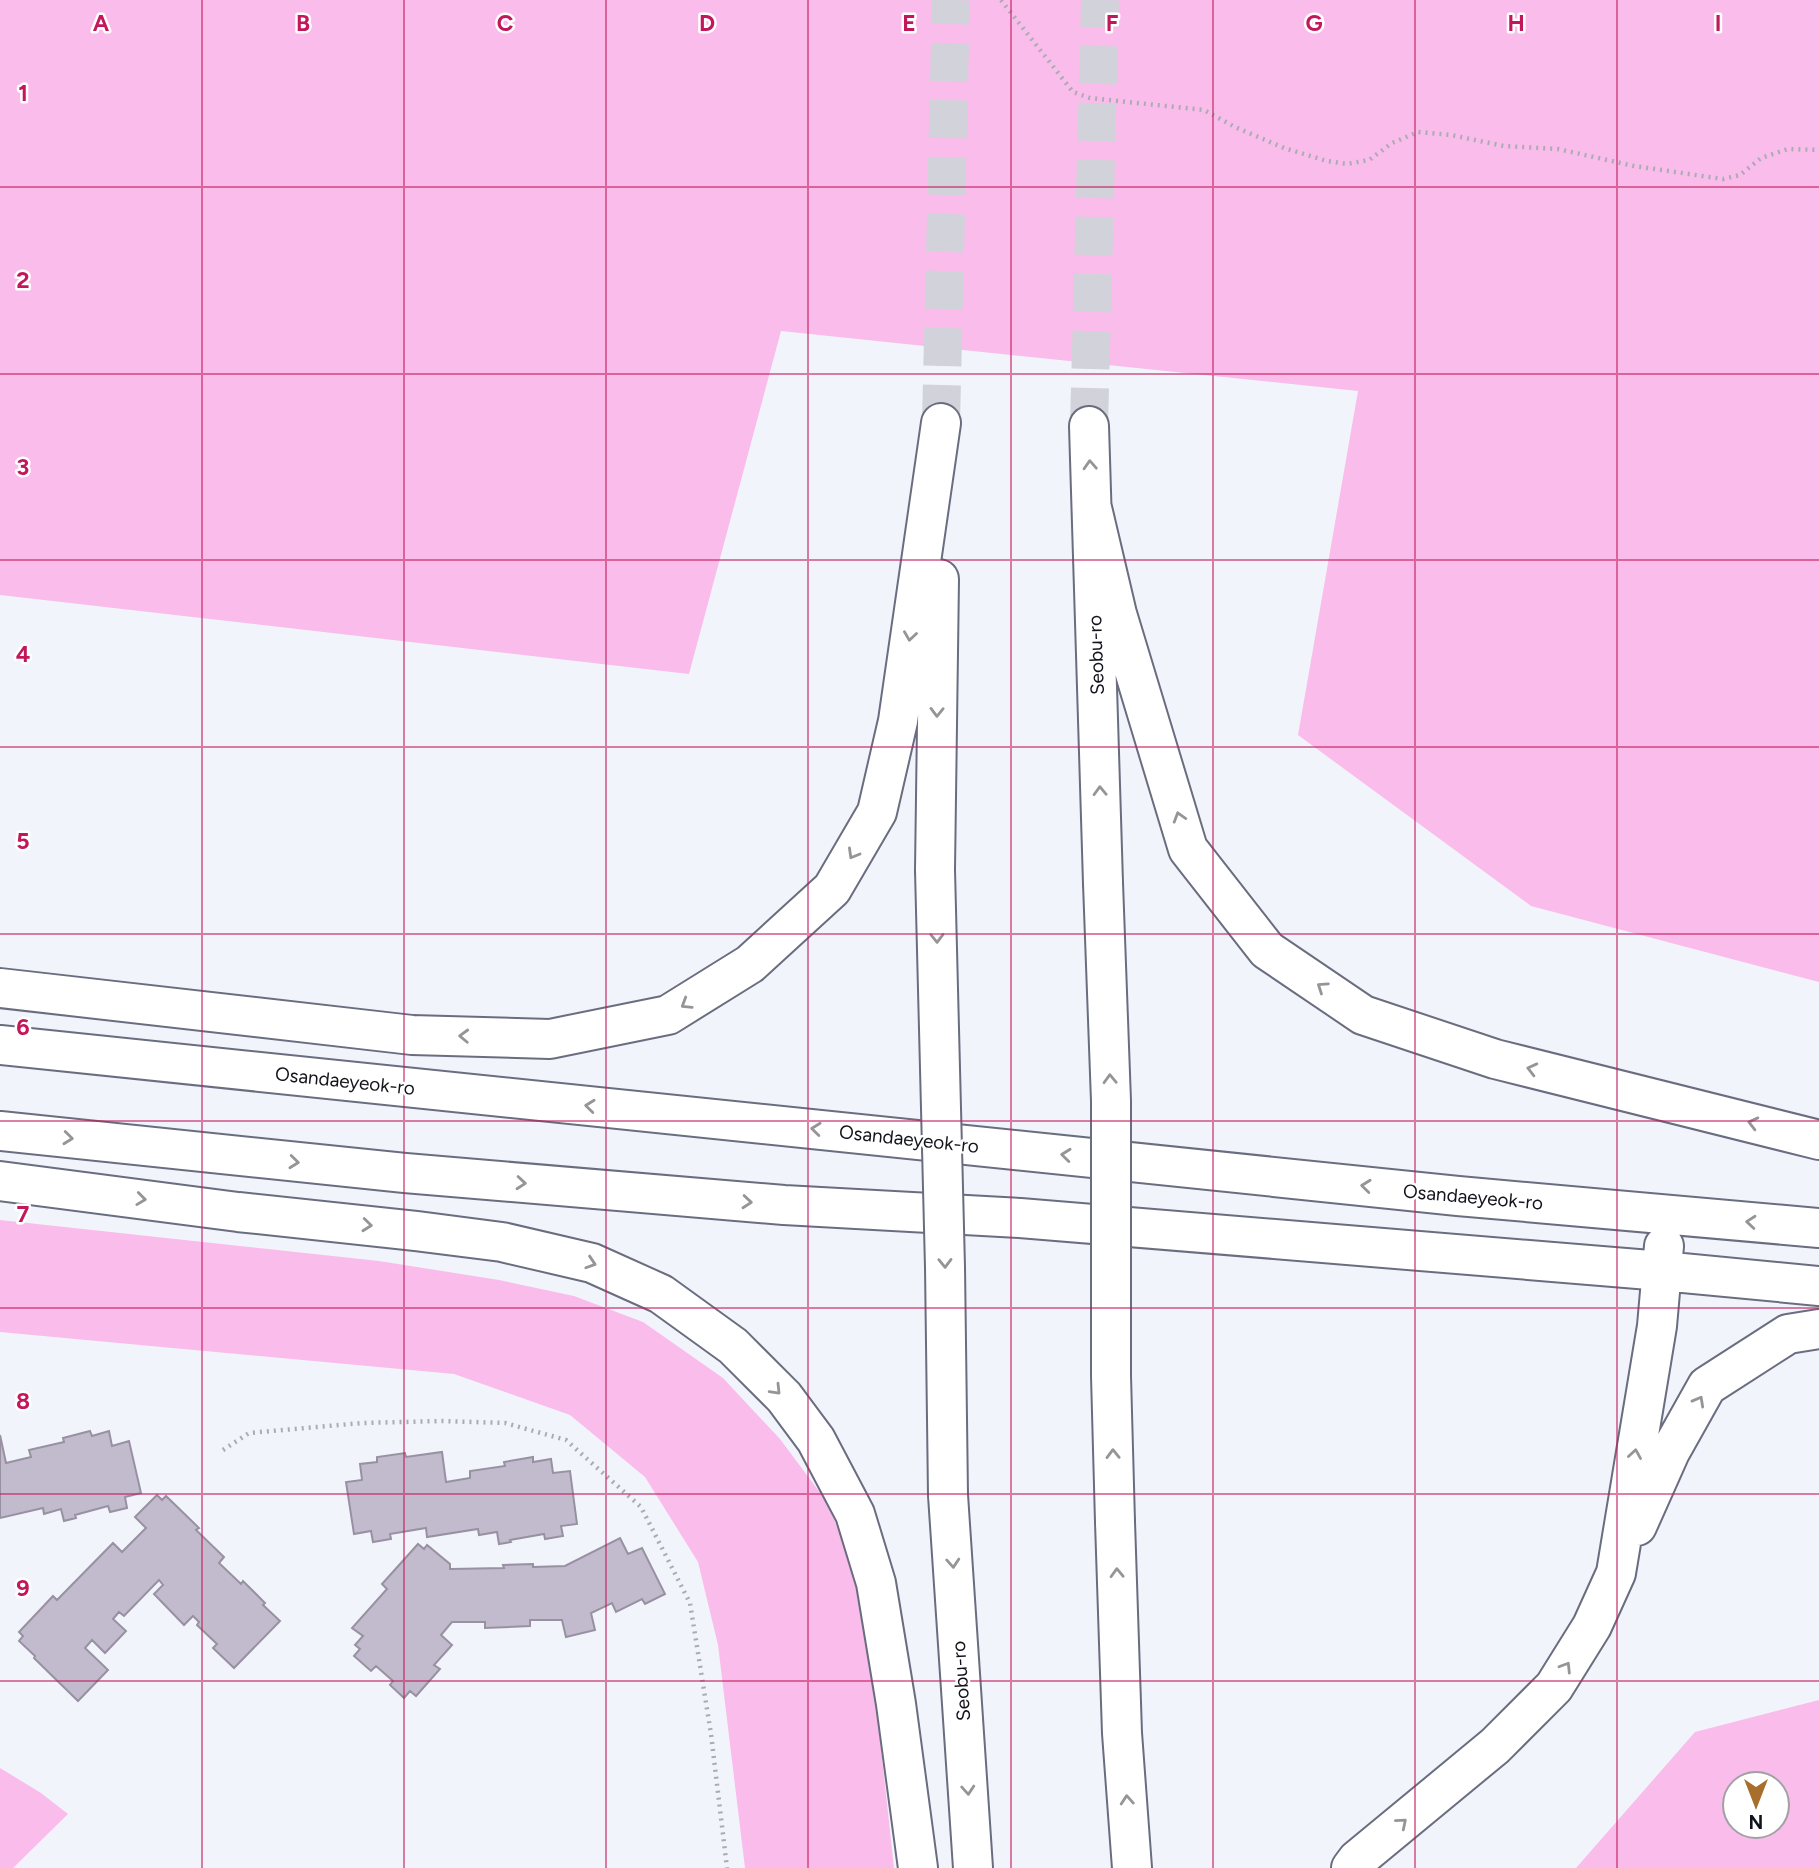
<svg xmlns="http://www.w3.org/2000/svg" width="1819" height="1868" viewBox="0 0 1819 1868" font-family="Figtree,sans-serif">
	<rect width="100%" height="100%" fill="#f2f4fc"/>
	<!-- green -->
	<path fill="#fabceb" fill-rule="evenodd" d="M0,0H1819V982L1531,906L1298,735L1358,391L781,331L689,674L0,595Z
		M0,1220L379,1261L499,1280L574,1296L643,1322L723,1378L780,1439L824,1498L859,1574L871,1656L894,1868H745L718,1645L698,1562L645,1477L570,1415L454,1374L0,1332Z
		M1819,1700V1868H1576L1695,1732ZM1735,1784H1777V1826H1735Z
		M0,1768L41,1793L68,1814L13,1868H0Z"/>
	<!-- building -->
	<path fill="#c2bacd" stroke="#9891a2" stroke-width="2" d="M90,1431L92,1436L109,1431L112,1446L129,1441L141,1493L125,1497L127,1508L110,1512L108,1506L75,1515L76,1518L64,1521L61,1509L44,1514L43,1508L0,1518V1435L6,1463L31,1457L29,1450L64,1442L63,1438Z
		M442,1452L446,1482L470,1478V1471L505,1466L504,1462L533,1457V1462L551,1459L553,1473L570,1471L577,1524L561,1526L563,1536L545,1539L544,1534L510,1540L511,1542L499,1544L497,1532L479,1535L478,1529L427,1537L426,1528L390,1534L391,1539L373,1542L371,1531L354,1534L346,1482L362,1480L360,1464L377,1462V1457L405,1453L406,1457Z
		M157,1495L162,1500L166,1496L199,1528L196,1530L224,1557L219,1563L241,1584L243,1581L265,1603L263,1605L280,1621L234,1668L213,1648L217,1644L197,1625L199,1622L193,1616L184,1625L154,1594L163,1585L159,1580L124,1616L119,1612L113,1619L126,1631L105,1653L92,1640L85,1648L108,1670L78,1701L34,1658L35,1656L19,1641L23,1636L19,1632L53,1596L57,1600L113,1543L122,1552L146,1528L135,1517Z
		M620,1538L628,1554L642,1548L665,1594L645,1604L642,1599L616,1612L612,1603L591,1613L595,1630L566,1637L562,1620H530V1626L485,1628V1622H452L441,1635L452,1645L434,1665L440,1669L416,1696L410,1691L404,1698L390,1685L393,1681L376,1666L371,1671L354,1656L360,1649L355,1645L363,1636L352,1628L387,1589L382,1584L418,1544L424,1549L427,1545L450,1564V1569L504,1568L503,1565L533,1564V1567L565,1566Z"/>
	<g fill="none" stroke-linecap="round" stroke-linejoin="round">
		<!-- secondary-tunnel -->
		<path stroke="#d1d2da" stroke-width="38" stroke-dasharray="38 19" stroke-linecap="butt" d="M941,423L951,0
			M1089,426L1100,0"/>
		<!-- secondary casing -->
		<g stroke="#696d7f" stroke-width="42">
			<path id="secondary" d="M1089,426L1103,883
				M1092,508L1117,614L1188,849L1267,950L1363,1015L1495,1059L1819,1140
				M935,870L939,579
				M0,988L412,1035L550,1039L668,1015L750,964L832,889L877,812L898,721L941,423
				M0,1045L1458,1196L1819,1228
				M0,1131L405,1173L784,1205L1020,1218L1662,1271L1819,1286
				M0,1181L238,1212L416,1231L502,1242L592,1263L661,1294L733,1346L784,1397L816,1440L855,1514L876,1583L896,1704L918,1868
				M948,1495L973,1868
				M1115,1522L1122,1733L1132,1868
				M1637,1526L1670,1452L1707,1386L1788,1334L1819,1329
				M1351,1868L1357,1860L1495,1746L1554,1687L1592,1626L1616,1573L1657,1326L1664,1246"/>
		</g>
		<!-- path -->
		<path stroke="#aaacb4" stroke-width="4.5" stroke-dasharray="2 5" stroke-linecap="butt" d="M1001,0L1073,92L1090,98L1204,110L1235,127L1284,148L1327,161L1347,164L1369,160L1392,143L1418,132L1451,135L1504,146L1558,149L1634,166L1723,179L1740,175L1761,158L1788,149L1819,150
			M223,1450L249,1433L362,1423L442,1421L505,1423L566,1440L641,1507L690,1603L711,1734L727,1868"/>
		<!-- secondary -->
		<use href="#secondary" stroke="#fff" stroke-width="38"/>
		<!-- secondary-bridge casing -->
		<g stroke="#696d7f" stroke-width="42" stroke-linecap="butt">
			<path id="secondary-bridge" d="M935,870L945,1267L948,1495
				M1103,883L1111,1101V1376L1115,1522"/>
		</g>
		<!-- secondary-bridge -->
		<use href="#secondary-bridge" stroke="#fff" stroke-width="38"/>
	</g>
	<!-- one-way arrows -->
	<defs><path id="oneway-chevron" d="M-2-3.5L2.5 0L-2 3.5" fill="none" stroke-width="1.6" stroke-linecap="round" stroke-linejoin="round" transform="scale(1.75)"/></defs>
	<g stroke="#959598">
		<use href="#oneway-chevron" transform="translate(1090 465) rotate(-93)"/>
		<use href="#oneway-chevron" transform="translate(910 636) rotate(98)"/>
		<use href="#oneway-chevron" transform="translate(937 712) rotate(91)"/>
		<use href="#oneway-chevron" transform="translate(1100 791) rotate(-92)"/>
		<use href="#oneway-chevron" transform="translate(1179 817) rotate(-107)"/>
		<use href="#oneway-chevron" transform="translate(853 854) rotate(120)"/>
		<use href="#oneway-chevron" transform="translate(937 938) rotate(89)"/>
		<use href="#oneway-chevron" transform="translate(1322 987) rotate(-146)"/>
		<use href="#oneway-chevron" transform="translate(686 1004) rotate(148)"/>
		<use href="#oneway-chevron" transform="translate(464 1036) rotate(-178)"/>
		<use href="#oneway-chevron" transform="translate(1532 1069) rotate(-166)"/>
		<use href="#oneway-chevron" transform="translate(1110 1079) rotate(-92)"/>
		<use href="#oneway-chevron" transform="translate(590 1106) rotate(-174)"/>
		<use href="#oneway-chevron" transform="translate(1753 1123) rotate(-166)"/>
		<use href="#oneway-chevron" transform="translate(816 1129) rotate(-174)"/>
		<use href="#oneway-chevron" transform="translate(68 1138) rotate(6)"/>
		<use href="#oneway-chevron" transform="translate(1066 1155) rotate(-174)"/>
		<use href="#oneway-chevron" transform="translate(294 1162) rotate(6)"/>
		<use href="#oneway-chevron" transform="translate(521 1183) rotate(5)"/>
		<use href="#oneway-chevron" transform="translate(1366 1186) rotate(-174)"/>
		<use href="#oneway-chevron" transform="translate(141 1199) rotate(7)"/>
		<use href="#oneway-chevron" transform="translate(747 1202) rotate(5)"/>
		<use href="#oneway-chevron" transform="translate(1751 1222) rotate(-175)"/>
		<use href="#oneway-chevron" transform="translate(367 1225) rotate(6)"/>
		<use href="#oneway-chevron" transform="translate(591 1263) rotate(18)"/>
		<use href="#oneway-chevron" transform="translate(945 1263) rotate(89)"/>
		<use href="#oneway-chevron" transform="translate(776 1390) rotate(46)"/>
		<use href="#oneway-chevron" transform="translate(1699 1401) rotate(-61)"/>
		<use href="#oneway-chevron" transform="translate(1113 1454) rotate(-91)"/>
		<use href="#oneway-chevron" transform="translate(1635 1454) rotate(-81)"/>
		<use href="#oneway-chevron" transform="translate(953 1563) rotate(86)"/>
		<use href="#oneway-chevron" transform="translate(1117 1573) rotate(-92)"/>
		<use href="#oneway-chevron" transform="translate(1566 1667) rotate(-58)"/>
		<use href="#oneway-chevron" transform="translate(968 1790) rotate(86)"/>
		<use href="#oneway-chevron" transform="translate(1127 1800) rotate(-94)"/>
		<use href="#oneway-chevron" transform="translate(1402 1823) rotate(-40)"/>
	</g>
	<!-- grid -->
	<path fill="none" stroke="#c2185b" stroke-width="2" stroke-opacity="0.55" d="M202,0V1868M404,0V1868M606,0V1868M808,0V1868M1011,0V1868M1213,0V1868M1415,0V1868M1617,0V1868M0,187H1819M0,374H1819M0,560H1819M0,747H1819M0,934H1819M0,1121H1819M0,1308H1819M0,1494H1819M0,1681H1819"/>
	<g text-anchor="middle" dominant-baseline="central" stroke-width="5" stroke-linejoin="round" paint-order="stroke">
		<!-- street labels -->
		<g font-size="19" fill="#13141b" stroke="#fff">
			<text transform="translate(1096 655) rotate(-92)">Seobu-ro</text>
			<text transform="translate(345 1081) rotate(6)">Osandaeyeok-ro</text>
			<text transform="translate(909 1139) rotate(6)">Osandaeyeok-ro</text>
			<text transform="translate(1473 1197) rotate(5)">Osandaeyeok-ro</text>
			<text transform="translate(961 1681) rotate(-94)">Seobu-ro</text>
		</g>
	</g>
	<g font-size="23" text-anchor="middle" font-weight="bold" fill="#c2185b" stroke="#fff" stroke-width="5" stroke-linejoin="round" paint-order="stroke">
		<text x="101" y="31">A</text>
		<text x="303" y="31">B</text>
		<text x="505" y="31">C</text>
		<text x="707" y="31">D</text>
		<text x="909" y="31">E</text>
		<text x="1112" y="31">F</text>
		<text x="1314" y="31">G</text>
		<text x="1516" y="31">H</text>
		<text x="1718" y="31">I</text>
		<text x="23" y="101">1</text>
		<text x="23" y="288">2</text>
		<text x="23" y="475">3</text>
		<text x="23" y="662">4</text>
		<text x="23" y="849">5</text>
		<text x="23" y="1035">6</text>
		<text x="23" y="1222">7</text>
		<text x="23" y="1409">8</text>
		<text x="23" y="1596">9</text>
	</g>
	<!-- north arrow -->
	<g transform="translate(1756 1805) rotate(180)"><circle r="33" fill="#ffffff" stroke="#a1a1a4" stroke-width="2"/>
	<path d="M0-5L12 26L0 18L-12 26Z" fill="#a76e2c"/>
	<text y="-10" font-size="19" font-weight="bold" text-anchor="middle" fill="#13141b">N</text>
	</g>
</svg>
